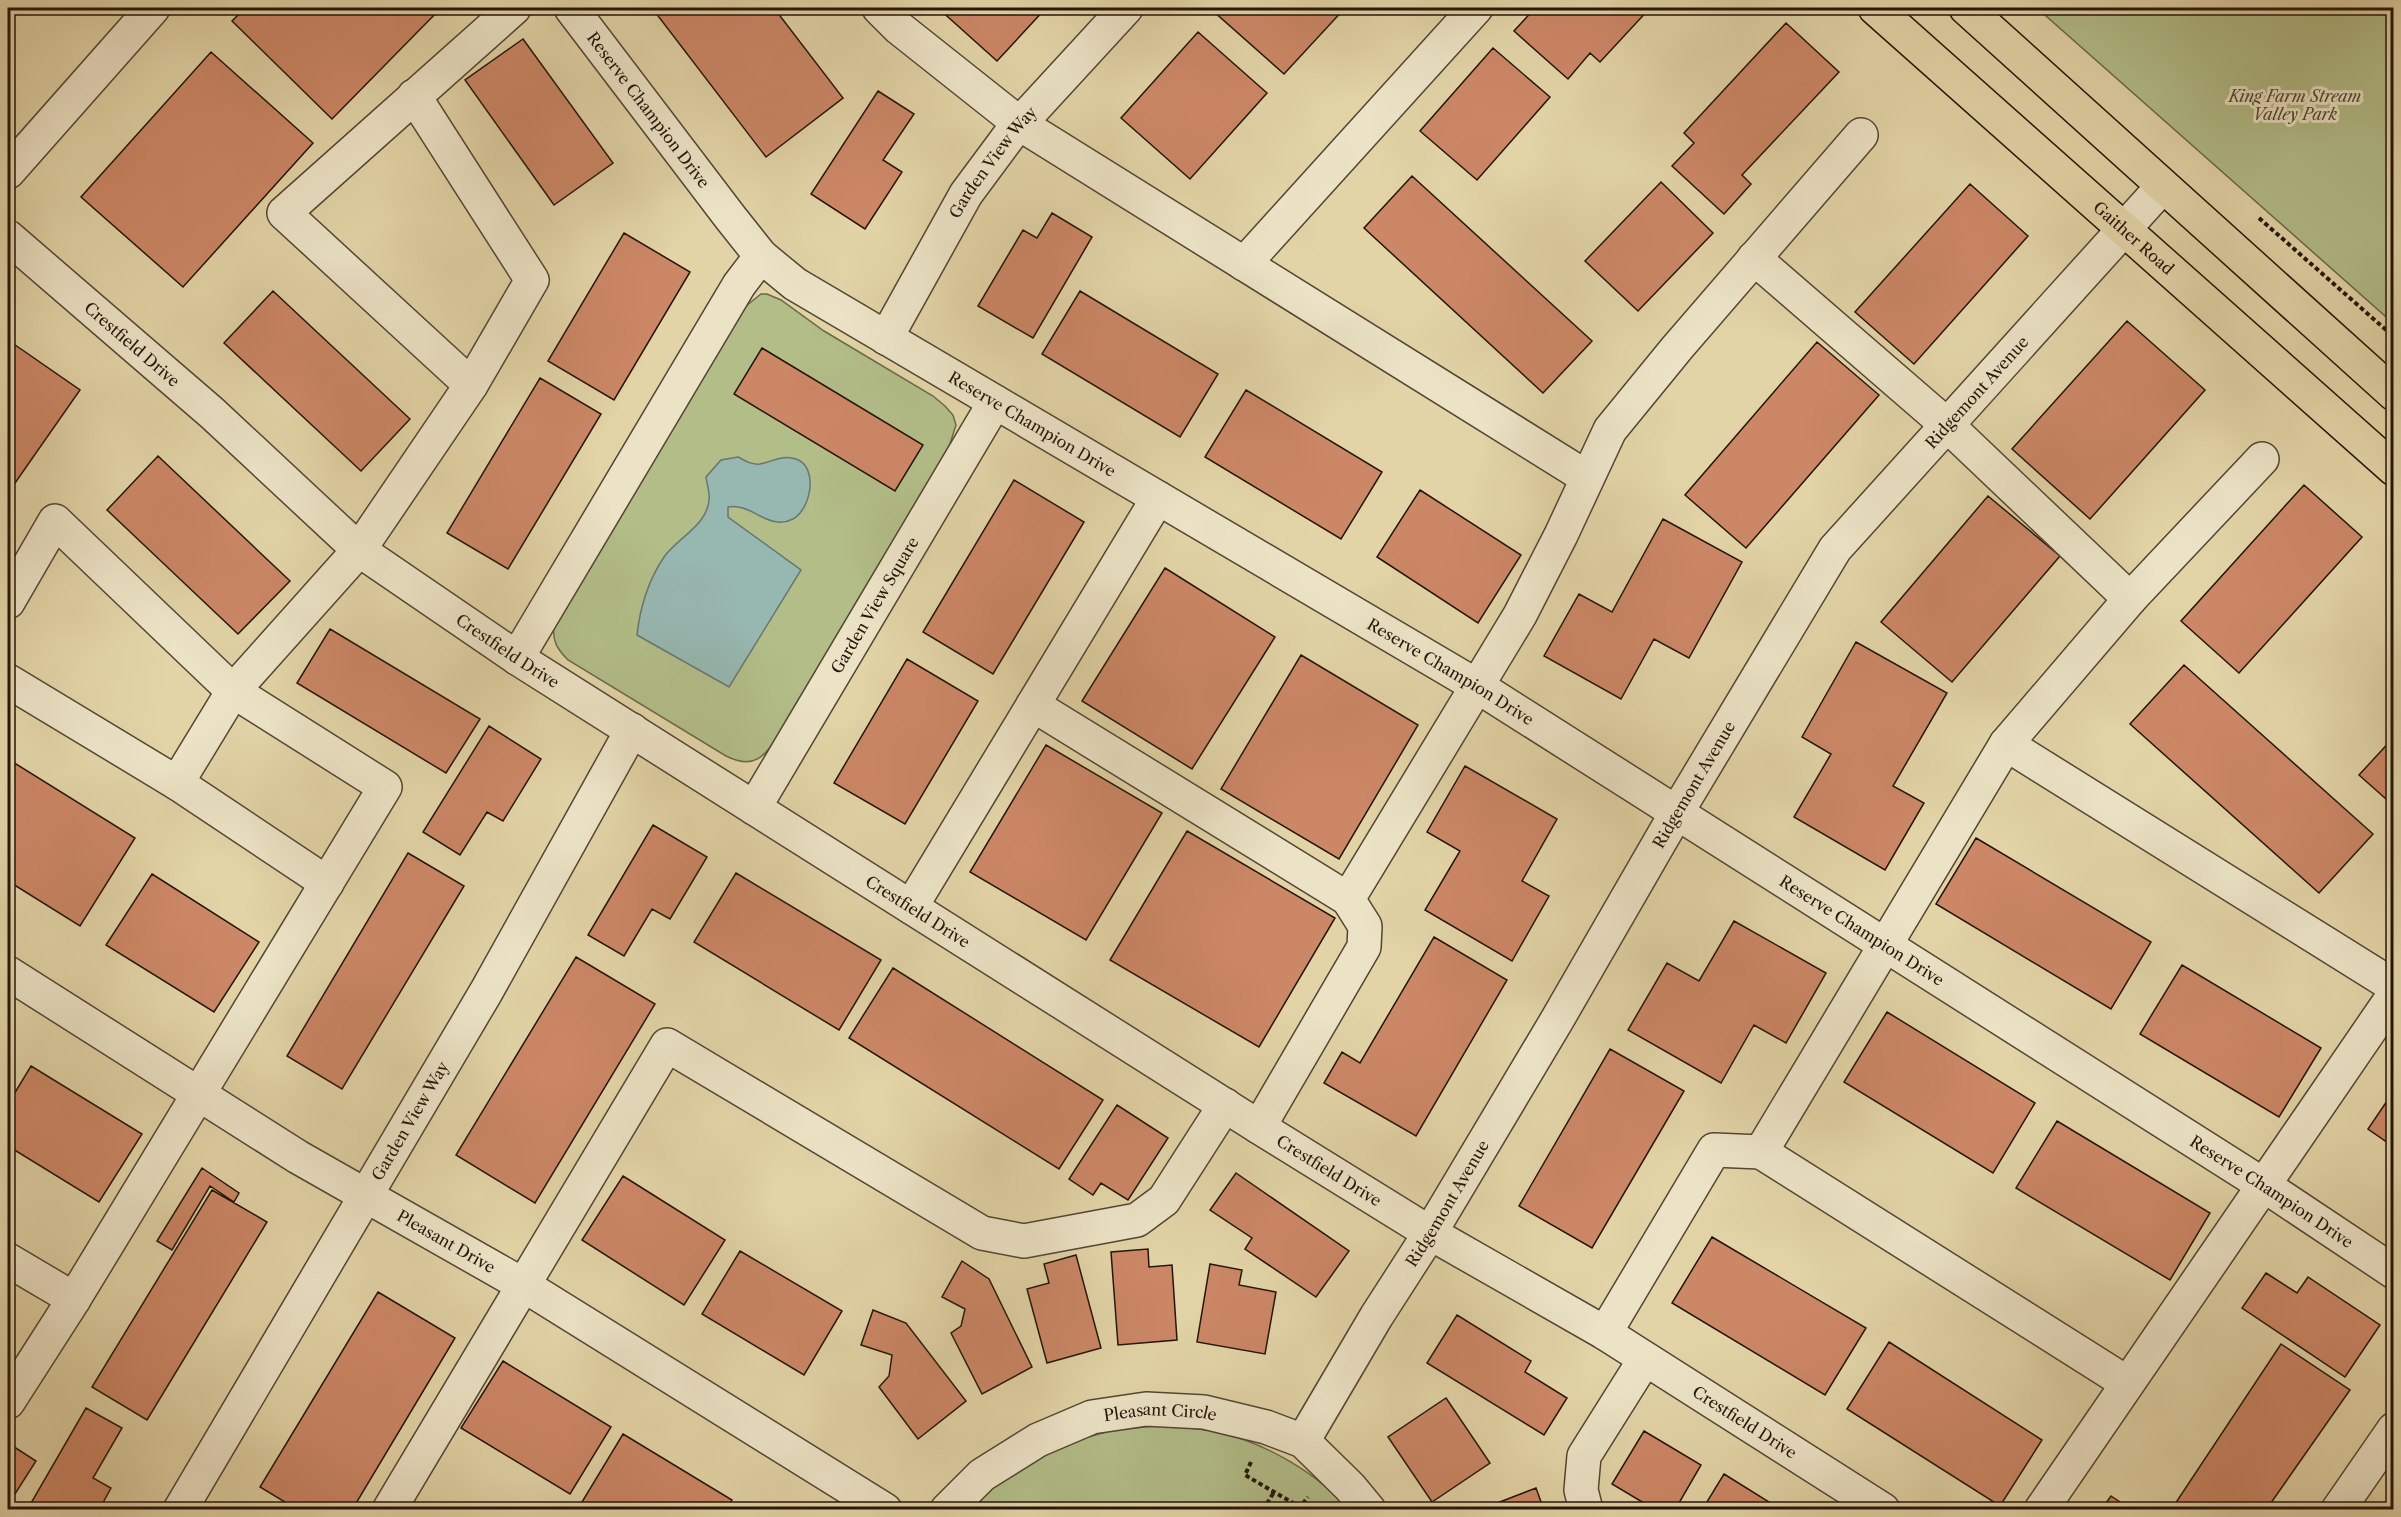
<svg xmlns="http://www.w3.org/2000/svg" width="2401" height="1517" viewBox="0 0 2401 1517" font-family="'Libre Caslon Text',serif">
	<rect width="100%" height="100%" fill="#e2d4a7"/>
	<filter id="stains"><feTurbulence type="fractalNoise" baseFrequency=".00333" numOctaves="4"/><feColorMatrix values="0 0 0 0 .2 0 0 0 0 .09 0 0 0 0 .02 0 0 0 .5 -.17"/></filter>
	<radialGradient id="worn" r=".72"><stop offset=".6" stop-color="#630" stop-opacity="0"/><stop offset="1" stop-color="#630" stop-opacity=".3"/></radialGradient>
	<!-- green -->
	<path fill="#b2bd88" stroke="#6a694a" stroke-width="1.5" d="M2037,8H2393V323Z
		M761,294H767L781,300L824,331L933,396L945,406L953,415L956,425L949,447L781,732C765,755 756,771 726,756L568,660C557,649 552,641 554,625L746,306Z
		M1166,1425C1183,1427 1201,1429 1217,1432C1263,1442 1319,1473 1348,1510H970L996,1485L1053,1447L1113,1430Z"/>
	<!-- water -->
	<path fill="#97b7b1" stroke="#69766f" stroke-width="1.5" d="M738,457C745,461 752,465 760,464C772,462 783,454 796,459C819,467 811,509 793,519C769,532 751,502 728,507V517L801,570L729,687L637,635C640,607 648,581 664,557C677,538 707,526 709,500C710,493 707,484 706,477L721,460Z"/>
	<!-- building -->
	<path fill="#cc8766" stroke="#23150b" stroke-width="1.5" d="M245,8H441L332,119L232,21Z
		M652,8H774L843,98L766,157Z
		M938,8H1046L997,61Z
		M1215,8H1345L1284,74L1212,10Z
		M1535,8H1650L1600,62L1590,53L1568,79L1514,31Z
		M1786,23L1839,72L1742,175L1751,184L1724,214L1672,166L1694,143L1684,133Z
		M1198,32L1267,93L1190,179L1121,118Z
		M523,39L613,163L554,205L465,80Z
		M1493,48L1550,97L1477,180L1420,131Z
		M211,52L313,143L183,287L81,197Z
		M878,91L914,114L883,160L902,172L865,229L811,194Z
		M1412,176L1592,341L1543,393L1364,228Z
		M1661,182L1713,233L1638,311L1585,261Z
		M1970,184L2028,236L1914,364L1855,312Z
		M1052,213L1092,237L1033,338L978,306L1023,230L1037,238Z
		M624,233L690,272L614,400L548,361Z
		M273,291L410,419L361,471L224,343Z
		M1080,291L1218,374L1180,437L1042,354Z
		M2127,321L2205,390L2090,519L2012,449Z
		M8,340L80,390L8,493Z
		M1817,342L1879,395L1746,548L1685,495Z
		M762,348L923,445L895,491L734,394Z
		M540,378L601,414L508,569L447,533Z
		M1246,390L1382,472L1341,539L1205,457Z
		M158,456L290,581L238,634L107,510Z
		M1014,480L1084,522L993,674L923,632Z
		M2304,485L2362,537L2239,673L2181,621Z
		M1420,490L1521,555L1478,623L1377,557Z
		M1988,496L2060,556L1952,682L1881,622Z
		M1663,519L1742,562L1689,658L1654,639L1621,699L1544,656L1579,594L1612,612Z
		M1165,568L1275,637L1192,769L1082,701Z
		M330,629L480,719L446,773L297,683Z
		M1856,642L1947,693L1893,786L1924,803L1885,870L1794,817L1831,754L1802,737Z
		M1301,655L1418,725L1339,859L1221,789Z
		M907,659L978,701L905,824L834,783Z
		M2184,665L2373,834L2319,893L2130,724Z
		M489,726L541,759L503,821L487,812L460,855L423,832Z
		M2394,737V806L2359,775Z
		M1046,745L1162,813L1086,940L970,872Z
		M8,759L135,838L80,926L8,881Z
		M1465,766L1557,819L1522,881L1549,896L1512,961L1425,910L1460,851L1427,832Z
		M653,825L707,857L670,919L652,909L624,956L588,935Z
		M1187,831L1335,918L1259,1047L1110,960Z
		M1976,838L2151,942L2111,1009L1936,904Z
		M408,853L464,886L342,1089L287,1056Z
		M736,873L881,960L839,1030L694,942Z
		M152,874L259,942L214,1012L106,945Z
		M1734,921L1826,973L1786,1043L1754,1025L1721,1083L1628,1030L1667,963L1699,981Z
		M1434,937L1507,980L1416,1136L1324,1083L1342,1052L1360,1063Z
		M576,957L655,1004L535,1203L456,1155Z
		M2182,965L2321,1048L2279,1117L2140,1034Z
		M893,968L1103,1100L1059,1169L849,1038Z
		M1887,1012L2035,1103L1993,1173L1844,1082Z
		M1610,1049L1684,1091L1592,1248L1519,1206Z
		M31,1066L142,1134L99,1202L8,1146V1104Z
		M2387,1101L2394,1105V1147L2368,1129Z
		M1117,1105L1168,1138L1128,1200L1101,1183L1093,1195L1069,1179Z
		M2057,1121L2210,1213L2170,1280L2016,1188Z
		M202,1168L239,1193L234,1202L210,1186L172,1250L157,1241Z
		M1236,1173L1349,1251L1316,1297L1245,1249L1252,1238L1210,1210Z
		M623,1176L725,1240L684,1305L582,1240Z
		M212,1190L267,1222L147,1420L92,1387Z
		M1712,1237L1866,1328L1825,1395L1672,1303Z
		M1148,1249L1149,1267L1172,1265L1177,1340L1118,1345L1111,1252Z
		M740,1251L842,1311L804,1375L702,1314Z
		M1076,1255L1101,1348L1047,1363L1027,1289L1049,1283L1044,1264Z
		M962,1261L989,1279L1032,1367L982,1394L951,1333L961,1326L965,1309L942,1297Z
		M1210,1264L1242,1270L1239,1285L1276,1292L1265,1354L1197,1342Z
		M2266,1273L2297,1293L2308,1277L2380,1325L2345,1377L2242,1308Z
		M378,1292L455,1338L352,1510H298L260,1487Z
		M873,1310L906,1323L966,1401L918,1439L879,1387L889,1376L892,1355L861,1345Z
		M1457,1315L1531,1361L1525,1372L1567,1398L1544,1435L1427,1363Z
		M1889,1342L2042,1440L2000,1506L1847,1409Z
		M2281,1344L2350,1390L2266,1510H2171Z
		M503,1361L611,1427L570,1494L461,1428Z
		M1446,1398L1490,1463L1432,1502L1388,1437Z
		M86,1408L122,1428L93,1478L111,1488L99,1510H27Z
		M1644,1431L1701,1465L1675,1510H1640L1644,1503L1612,1484Z
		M623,1434L732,1500L726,1510H595L582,1502Z
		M8,1443L36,1461L8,1505Z
		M1724,1474L1782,1510H1702Z
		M1536,1488L1544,1510H1479Z
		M2111,1496L2132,1510H2101Z"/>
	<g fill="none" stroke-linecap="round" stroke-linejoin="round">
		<!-- minor casing -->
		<g stroke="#534532" stroke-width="36">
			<g id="minor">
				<path id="s1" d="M571,8L730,217L761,256L795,284L1477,686L2265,1186L2394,1272"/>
				<path d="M879,8L899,28L1020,124L1586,477"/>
				<path d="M414,96L532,280L471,385"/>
				<path d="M8,172L153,8"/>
				<path id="s2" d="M8,237L212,413L359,550L517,658L1259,1127L1430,1233L1605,1333L1883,1510"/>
				<path d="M1244,264L1476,8"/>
				<path id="s3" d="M886,338L966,194L1012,132L1126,8"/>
				<path d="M2130,599L2262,459"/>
				<path d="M8,602L55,521L233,691L385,787L74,1299L8,1402"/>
				<path d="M517,658L739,285L761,256"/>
				<path d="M8,681L177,783L233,691L359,550L471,385L284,213L514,8"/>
				<path d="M1033,705L1348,899"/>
				<path d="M2006,744L2394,986"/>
				<path d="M177,783L327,883"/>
				<path id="s4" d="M754,808L995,402"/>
				<path d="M911,907L1158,498"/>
				<path id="s5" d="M8,973L298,1157L525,1286L885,1510"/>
				<path d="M1259,1127L1364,947L1365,926L1348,899L1520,615L1561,535L1610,430L1677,348L1861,135"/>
				<path d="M1761,1152L2127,1383"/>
				<path d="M8,1260L74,1299"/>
				<path d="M1605,1333L1714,1150L1761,1152L2006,744L2130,599L1947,425L1754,258"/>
				<path id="s6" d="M1303,1441L1376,1317L1430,1233L1557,1020L1677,812L1835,549L2163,186"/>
				<path id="s7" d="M180,1510L486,992L632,730"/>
				<path d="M389,1510L667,1045L982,1233L1024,1241L1137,1220L1164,1200L1225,1105"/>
				<path id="s8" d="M947,1510L982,1475L1038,1440L1092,1417L1146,1409L1204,1412L1266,1427L1303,1441L1350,1487L1369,1510"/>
				<path d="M1586,1510L1581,1490L1584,1456L1645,1359"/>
				<path d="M2041,1510L2394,995"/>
				<path d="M2338,1510L2394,1429"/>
			</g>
		</g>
		<!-- major casing -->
		<g stroke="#23150b" stroke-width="36">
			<g id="major">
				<path id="s9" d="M1875,8L2394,469"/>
				<path d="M1966,8L2394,394"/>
			</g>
		</g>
		<!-- path -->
		<path stroke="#23150b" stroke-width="4" stroke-dasharray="4.5 3" stroke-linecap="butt" d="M2259,218L2394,337
			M1251,1462L1245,1475L1300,1507L1308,1497
			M1263,1510L1274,1492"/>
		<!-- minor -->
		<use href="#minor" stroke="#ece3c6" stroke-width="33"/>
		<!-- major -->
		<use href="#major" stroke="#e2d4a7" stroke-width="33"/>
	</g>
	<g text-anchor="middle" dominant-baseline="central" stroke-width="6" stroke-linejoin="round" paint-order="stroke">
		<!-- park labels -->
		<g font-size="16" font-style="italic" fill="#4e4730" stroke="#ece3c6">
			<text x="2295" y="96">King Farm Stream<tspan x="2295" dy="18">Valley Park</tspan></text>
		</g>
		<!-- street labels -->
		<g font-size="16" fill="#23150b" stroke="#ece3c6">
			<text stroke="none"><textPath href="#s1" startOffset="128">Reserve Champion Drive</textPath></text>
			<text stroke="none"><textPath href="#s3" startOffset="206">Garden View Way</textPath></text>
			<text stroke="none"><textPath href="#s9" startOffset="346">Gaither Road</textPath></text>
			<text stroke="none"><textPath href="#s2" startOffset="164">Crestfield Drive</textPath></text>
			<text stroke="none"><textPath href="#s6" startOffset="1250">Ridgemont Avenue</textPath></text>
			<text stroke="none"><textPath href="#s1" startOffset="632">Reserve Champion Drive</textPath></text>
			<text stroke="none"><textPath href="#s4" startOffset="236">Garden View Square</textPath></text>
			<text stroke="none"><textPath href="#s2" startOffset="650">Crestfield Drive</textPath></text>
			<text stroke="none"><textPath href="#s1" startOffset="1118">Reserve Champion Drive</textPath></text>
			<text stroke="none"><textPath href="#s6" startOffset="764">Ridgemont Avenue</textPath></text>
			<text stroke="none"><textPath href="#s2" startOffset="1136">Crestfield Drive</textPath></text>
			<text stroke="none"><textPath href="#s1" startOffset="1604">Reserve Champion Drive</textPath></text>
			<text stroke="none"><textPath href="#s7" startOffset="452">Garden View Way</textPath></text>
			<text stroke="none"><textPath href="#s2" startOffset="1622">Crestfield Drive</textPath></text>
			<text stroke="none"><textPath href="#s1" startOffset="2090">Reserve Champion Drive</textPath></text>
			<text stroke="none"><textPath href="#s6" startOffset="278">Ridgemont Avenue</textPath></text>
			<text stroke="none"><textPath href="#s5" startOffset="514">Pleasant Drive</textPath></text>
			<text stroke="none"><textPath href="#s8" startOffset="243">Pleasant Circle</textPath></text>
			<text stroke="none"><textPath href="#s2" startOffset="2108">Crestfield Drive</textPath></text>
		</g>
	</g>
	<!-- margin -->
	<rect width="2401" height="1517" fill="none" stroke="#e2d4a7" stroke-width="30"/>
	<rect x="9" y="9" width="2383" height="1499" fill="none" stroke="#23150b" stroke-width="3"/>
	<rect x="15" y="15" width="2371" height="1487" fill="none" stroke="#23150b" stroke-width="1.5"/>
	<rect width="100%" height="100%" filter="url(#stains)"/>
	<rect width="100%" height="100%" fill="url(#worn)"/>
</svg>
